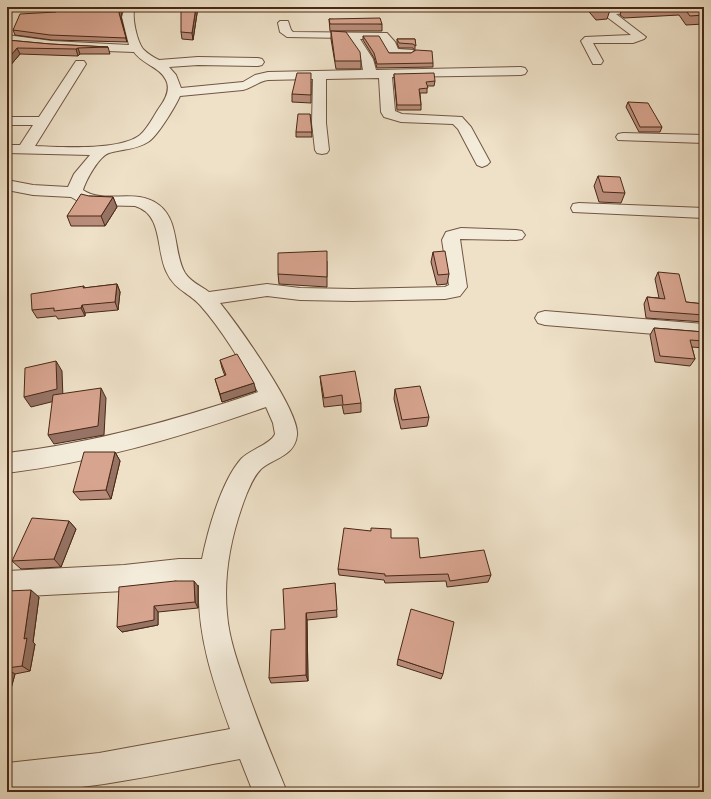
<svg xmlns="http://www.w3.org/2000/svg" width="711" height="799" viewBox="0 0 711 799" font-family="'Old Standard TT',serif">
	<rect width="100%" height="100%" fill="#eee1c8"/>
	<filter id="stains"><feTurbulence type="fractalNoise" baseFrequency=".005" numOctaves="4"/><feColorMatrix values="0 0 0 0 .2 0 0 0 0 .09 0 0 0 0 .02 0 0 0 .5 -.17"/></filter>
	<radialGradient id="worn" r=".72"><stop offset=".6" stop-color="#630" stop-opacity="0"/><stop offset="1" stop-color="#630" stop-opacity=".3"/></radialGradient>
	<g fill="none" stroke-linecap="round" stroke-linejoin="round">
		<!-- minor casing -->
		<g stroke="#725642" stroke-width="2">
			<path id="minor" d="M125,7H135C131,16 137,41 143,49C148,54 153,57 159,60L198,57L258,58L262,59L264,62L262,65L258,66L198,65L169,67L176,75L181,88L243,82L255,75L268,72L363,70L361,59L347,38L287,37L280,32L278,23L280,21H288L291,30L293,32L387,33L395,42L398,49L413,50L415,53L413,56C406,57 396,57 389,56L380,39H360L373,59L376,70L521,67L525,68L527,71L525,74L521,75L392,77L395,111L402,114L462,117L471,127L490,162L487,165L482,167L477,165L458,129L453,124L401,122L384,117L381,112L379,78L326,79V123L329,150L327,153L322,154L317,153L315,150L312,123L313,79L268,80C259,81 252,88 243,90L180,96C175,107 157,137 148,142C136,150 122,149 109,153C99,156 86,180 83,190C105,205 136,187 159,205C180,221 173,253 185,273C191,282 201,286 209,292L267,284L300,288L353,289L445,287L449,285L442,240L446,232L461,228L516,230L522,231L525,235L522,239L516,240L460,239L467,287L460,296L445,299L353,301L300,300L267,296L220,303C237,324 300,411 297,435C295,456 274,458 261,469C254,476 251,484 247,493C232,531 223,573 227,614C229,640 239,666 247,690C259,725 273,758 287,792H253L240,759C163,773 86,792 7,792V763L99,753L230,729C213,682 197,635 199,585H179L124,591L7,597V571L124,565L179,559H202C208,530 221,482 241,459C249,450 271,444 275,434L273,423L266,407C181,437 96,462 7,473V453C93,443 176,420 258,392C241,362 223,331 200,305C187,291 175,291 166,271C156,250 163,214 135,206L93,205L78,201L71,197L33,195L7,190V180L33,185L68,187L74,174L90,155L7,153V145H20L33,125H7V117H39L76,61H84L86,64L35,146C60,147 120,151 140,135C148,128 153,117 159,108C165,100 171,90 166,80C160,67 142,64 134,52L52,49L7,43V35L52,41L129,45L122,17Z
				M618,7H666L661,10L616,14L646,37L644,39L633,43H593L603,61L601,64H593L581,41L585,37L631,35L607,17L604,11L605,9Z
				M623,133L704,135V143L618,140L616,137L618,134Z
				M579,203L704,208V218L573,212L571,208L573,204Z
				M545,311L704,324V338L545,325L538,323L535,318L538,313Z"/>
		</g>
		<!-- minor -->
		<use href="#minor" fill="#f4ecdb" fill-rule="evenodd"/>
	</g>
	<!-- wall -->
	<path fill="#b98d7b" stroke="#482815" d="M198,7L193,40L182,39L181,32Z
		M585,7H608L610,10L607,19L596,20Z
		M622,7H704V24L686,25L679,15L624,18L620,15Z
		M121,17L127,42L52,40L15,35L13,30Z
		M329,19L382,24V31H330Z
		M331,31L361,61V69H336L331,39Z
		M363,36L389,53H411L415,51L413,48H399L397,43V39H415V51L433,63V67L377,68L374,58L363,40Z
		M7,40L50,44L108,47L110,54H80L78,56L20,54L9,67H7Z
		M394,74L435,81L434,86H427V93H420L421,105V110H397L394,78Z
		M311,81V103L292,102V94Z
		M628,102L662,127L660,132H639L626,107Z
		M310,114L312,137H296V132Z
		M598,176L625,193L621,203L599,202L594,186Z
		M89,196L113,197L117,207L105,226H71L67,216Z
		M433,252L449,274L447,284L437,285L431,262Z
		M327,261V287L279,284L278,274Z
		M658,272L686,302L704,304V322L646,318L644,304L647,297L659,298L655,279Z
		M117,284L120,292L118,310L85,313V316L58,319L56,316L37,318L32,310L84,286V288Z
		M654,328L704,332V348L692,347L695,359L690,366L655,362L650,335Z
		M220,360L256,391L222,402L215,379L225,376L222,368Z
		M320,376L361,403V412L344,414L342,405L324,407L321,385Z
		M395,389L429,417L427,426L401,429L394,399Z
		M115,452L120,461L111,499L80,500L73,492Z
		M69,521L76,529L61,567L21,569L12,561Z
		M391,538L420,558L491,575L488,582L447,587L446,581L385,583L384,580L339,575L338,569Z
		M175,581L198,586V608L158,612V625L122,632L117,627Z
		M335,583L337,617L307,620L308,681L271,683L269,678L285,629Z
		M7,591L39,597L33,642L35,644L30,671L15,674L7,703Z
		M398,659L443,674L441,679L397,665Z"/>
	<!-- shaded-wall -->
	<path fill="#967364" stroke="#482815" d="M121,7H123L121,17L127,42L119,13Z
		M196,7H198L193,40L192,33Z
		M17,48L20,54L9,67L7,64V60Z
		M78,48L80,54L78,56L76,49Z
		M113,197L117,207L105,226L101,216Z
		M117,284L120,292L118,310L115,302Z
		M82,305L85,313V316L81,308Z
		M56,361L62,371L63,399L31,407L24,397Z
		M254,383L256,391L222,402L220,394Z
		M101,388L106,398L104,435L54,444L48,435Z
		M115,452L120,461L111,499L106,490Z
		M69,521L76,529L61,567L54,559Z
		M194,581L198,586V608L195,602Z
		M31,590L39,597L33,642L35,644L30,671L22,666L24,639Z
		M154,606L158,612V625L122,632L117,627Z
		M306,613L307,620L308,681L306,675Z
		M7,669L15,674L7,703Z"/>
	<!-- building -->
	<path fill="#d7a48f" stroke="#482815" d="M59,7H121L119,13L126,38L50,35L13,30L20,14L56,12Z
		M181,7H196L192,33L181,32Z
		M596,7H608L610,10H599Z
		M624,7H654L627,9Z
		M683,7H704V15L690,16Z
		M380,18L382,24H330L329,19Z
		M331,31L346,32L360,52L361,61H335Z
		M363,36H379L389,53H411L416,50L432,51L433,63L377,64L374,53Z
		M397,39H415L416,46L413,44L399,43Z
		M7,40L50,44L108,47L78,48L76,49L17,48L7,60Z
		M297,73H311V95L292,94Z
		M434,73L435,81L426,82L428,88L419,89L421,105H397L394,74Z
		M628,102L648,103L662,127H640Z
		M298,114H310L312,132H296Z
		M598,176L620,177L625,193L603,192Z
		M81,194L89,196L113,197L101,216H67Z
		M327,251V277L278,274V253Z
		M445,251L449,274L438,275L433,252Z
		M658,272L679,274L686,302L704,304V315L650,311L647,297L665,299Z
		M117,284L115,302L82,305L81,308L54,311V308L32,310L31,294L84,286L83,288Z
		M654,328L704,332V341L690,340L695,359L660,356Z
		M237,354L254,383L220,394L215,379L226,375L220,360Z
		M56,361L57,389L24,397L25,368Z
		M355,371L361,403L343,405L342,395L324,398L320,376Z
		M420,386L429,417L402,420L395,389Z
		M101,388L98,426L48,435L53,395Z
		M84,452H115L106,490L73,492Z
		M32,518L69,521L54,559L12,561Z
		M344,528L371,531V528L391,529V538H418L420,558L484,550L491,575L450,581L448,574L385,576V574L338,569Z
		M175,581H194L195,602L154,606V620L117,627L119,587Z
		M335,583L337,610L306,613V675L269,678L271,630L285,629L283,589Z
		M31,590L24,639L27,638L22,666L7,668V591Z
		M411,609L454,622L443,674L398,659Z"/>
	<!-- margin -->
	<rect width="711" height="799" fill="none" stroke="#eee1c8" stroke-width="24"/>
	<rect x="8" y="8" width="695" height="783" fill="none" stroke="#482815" stroke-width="2"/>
	<rect x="12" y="12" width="687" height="775" fill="none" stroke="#482815"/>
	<rect width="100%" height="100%" filter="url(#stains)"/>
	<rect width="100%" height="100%" fill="url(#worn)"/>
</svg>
